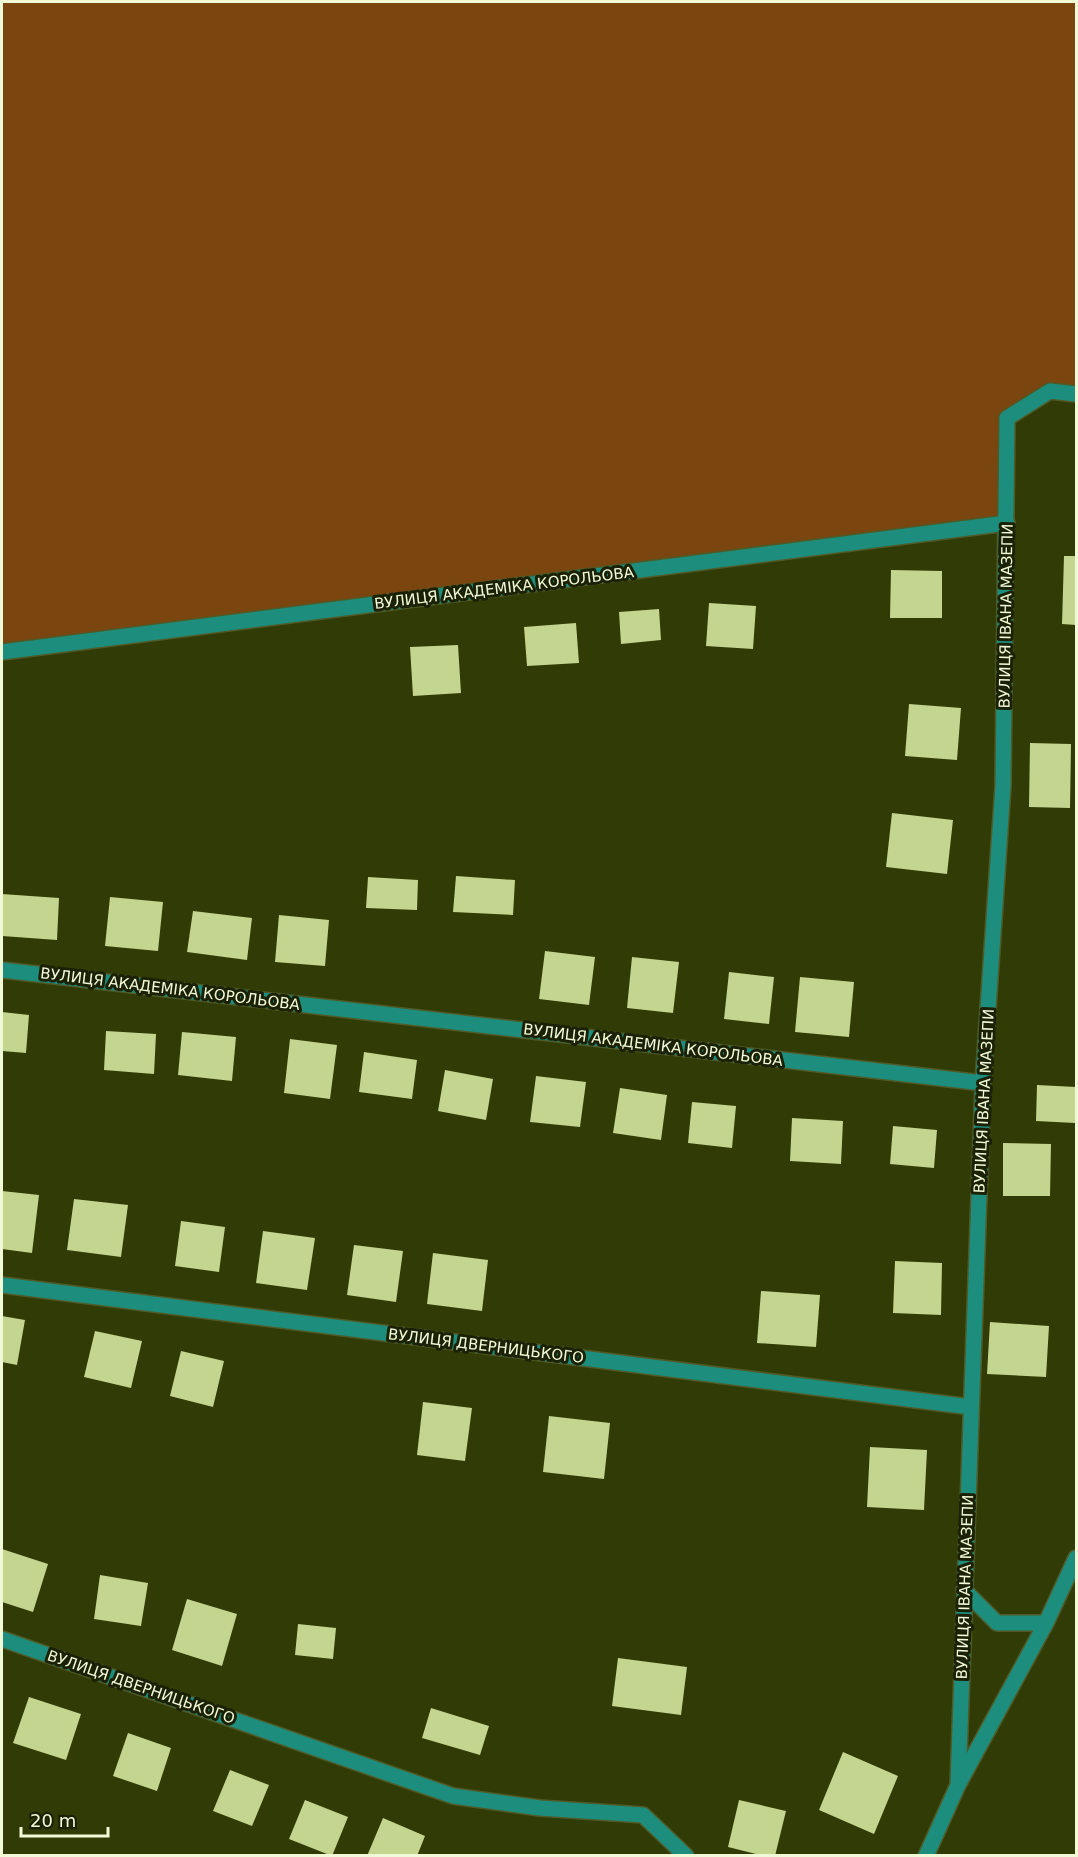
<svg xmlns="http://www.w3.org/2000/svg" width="1078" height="1857" viewBox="0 0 1078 1857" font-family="'DejaVu Sans',sans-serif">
	<rect width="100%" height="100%" fill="#313b05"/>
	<!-- green -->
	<path fill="#7a450f" d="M2,2H1076V394L1050,391L1007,418V523L2,652Z"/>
	<!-- building -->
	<path fill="#c3d58f" d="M1064,556H1076V625L1062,624Z
		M891,570L942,571V618H890Z
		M709,603L756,606L753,649L706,646Z
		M659,609L661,640L621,644L619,612Z
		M576,623L579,663L527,666L524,627Z
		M458,645L461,693L413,696L410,647Z
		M909,704L961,708L957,760L905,756Z
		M1030,743L1071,744L1070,808L1029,807Z
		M892,813L953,820L947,874L886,867Z
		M456,876L515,880L513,915L453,912Z
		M368,877L418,880L417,910L366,908Z
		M2,894L59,898L57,940L2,936Z
		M110,897L163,902L158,951L105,946Z
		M193,911L252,918L247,960L187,952Z
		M279,915L329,920L325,966L275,962Z
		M545,951L595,957L589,1005L539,999Z
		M632,957L679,962L673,1013L627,1008Z
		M729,972L774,977L769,1024L724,1019Z
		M800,977L854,982L849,1037L795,1032Z
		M2,1012L29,1015L26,1053L2,1051Z
		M106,1031L156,1034L154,1074L104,1070Z
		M182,1032L236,1037L232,1081L178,1075Z
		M290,1039L337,1045L330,1099L284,1093Z
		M364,1052L417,1060L412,1099L359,1092Z
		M445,1070L493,1079L486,1120L438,1111Z
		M536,1076L586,1082L580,1127L530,1122Z
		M1037,1085L1076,1087L1075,1123L1036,1121Z
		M620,1088L667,1095L661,1140L613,1133Z
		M692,1102L736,1106L732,1148L688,1143Z
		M792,1118L843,1121L841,1164L790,1161Z
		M893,1126L937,1130L934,1168L890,1164Z
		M1003,1143L1051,1144L1050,1196H1003Z
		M2,1191L39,1195L32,1253L2,1249Z
		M74,1199L128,1205L121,1257L67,1250Z
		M181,1221L225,1227L219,1272L175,1266Z
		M263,1231L315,1238L307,1290L256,1283Z
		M354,1245L403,1251L396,1302L347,1295Z
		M433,1253L488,1260L482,1311L427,1304Z
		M895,1261L942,1263L941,1315L893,1313Z
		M761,1291L820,1295L816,1347L757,1343Z
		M2,1316L25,1320L17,1365L2,1362Z
		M990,1322L1049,1326L1046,1377L987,1374Z
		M95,1331L142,1341L131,1388L84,1377Z
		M181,1351L224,1361L213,1407L170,1396Z
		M423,1402L472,1408L465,1461L417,1455Z
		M549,1416L610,1423L604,1479L543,1472Z
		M870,1447L927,1450L924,1510L867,1507Z
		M2,1549L48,1564L33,1612L2,1602Z
		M100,1575L148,1583L141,1626L94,1619Z
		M187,1599L237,1614L222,1666L172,1650Z
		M298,1624L336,1628L333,1659L295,1655Z
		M618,1658L687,1667L681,1715L612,1706Z
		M29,1697L81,1714L66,1760L13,1743Z
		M431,1708L489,1726L480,1755L422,1738Z
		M128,1733L171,1748L157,1791L113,1776Z
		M843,1752L898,1776L874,1834L819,1810Z
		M230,1770L269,1785L252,1826L213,1811Z
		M305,1800L348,1817L332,1856L289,1839Z
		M739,1800L786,1811L775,1856H764L728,1847Z
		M383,1818L425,1836L417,1856H367Z"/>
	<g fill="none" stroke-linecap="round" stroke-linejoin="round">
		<!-- minor casing -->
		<g stroke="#505a27" stroke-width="18">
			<path id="minor" d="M2,652L1007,523
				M2,970L983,1083
				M2,1285L971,1407
				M964,1590L997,1623H1046
				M2,1639L453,1796L540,1808L643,1815L686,1856
				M958,1785L983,1083L1003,786L1007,418L1050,391L1076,394
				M926,1856L958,1785L1046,1623L1076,1558"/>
		</g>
		<!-- minor -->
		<use href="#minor" stroke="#1d8e7d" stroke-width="15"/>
	</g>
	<g text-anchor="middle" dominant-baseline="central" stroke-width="6" stroke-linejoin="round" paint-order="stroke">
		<!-- street labels -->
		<g font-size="15" fill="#f0fad7" stroke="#1b2105">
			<text transform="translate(504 588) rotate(-7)">ВУЛИЦЯ АКАДЕМІКА КОРОЛЬОВА</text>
			<text transform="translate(1006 616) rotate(-89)">ВУЛИЦЯ ІВАНА МАЗЕПИ</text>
			<text transform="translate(170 989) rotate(7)">ВУЛИЦЯ АКАДЕМІКА КОРОЛЬОВА</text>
			<text transform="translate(653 1045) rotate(7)">ВУЛИЦЯ АКАДЕМІКА КОРОЛЬОВА</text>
			<text transform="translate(984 1101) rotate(-87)">ВУЛИЦЯ ІВАНА МАЗЕПИ</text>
			<text transform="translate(486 1346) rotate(7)">ВУЛИЦЯ ДВЕРНИЦЬКОГО</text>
			<text transform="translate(965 1587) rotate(-88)">ВУЛИЦЯ ІВАНА МАЗЕПИ</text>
			<text transform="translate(141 1687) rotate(19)">ВУЛИЦЯ ДВЕРНИЦЬКОГО</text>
		</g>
	</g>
	<!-- border -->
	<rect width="1078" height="1857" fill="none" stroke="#f0fad7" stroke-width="6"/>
	<!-- scale -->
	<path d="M21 1827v9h87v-9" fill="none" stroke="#f0fad7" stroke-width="3"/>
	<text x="30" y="1827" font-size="18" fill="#f0fad7" stroke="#1b2105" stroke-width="4.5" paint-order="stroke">20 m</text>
</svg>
